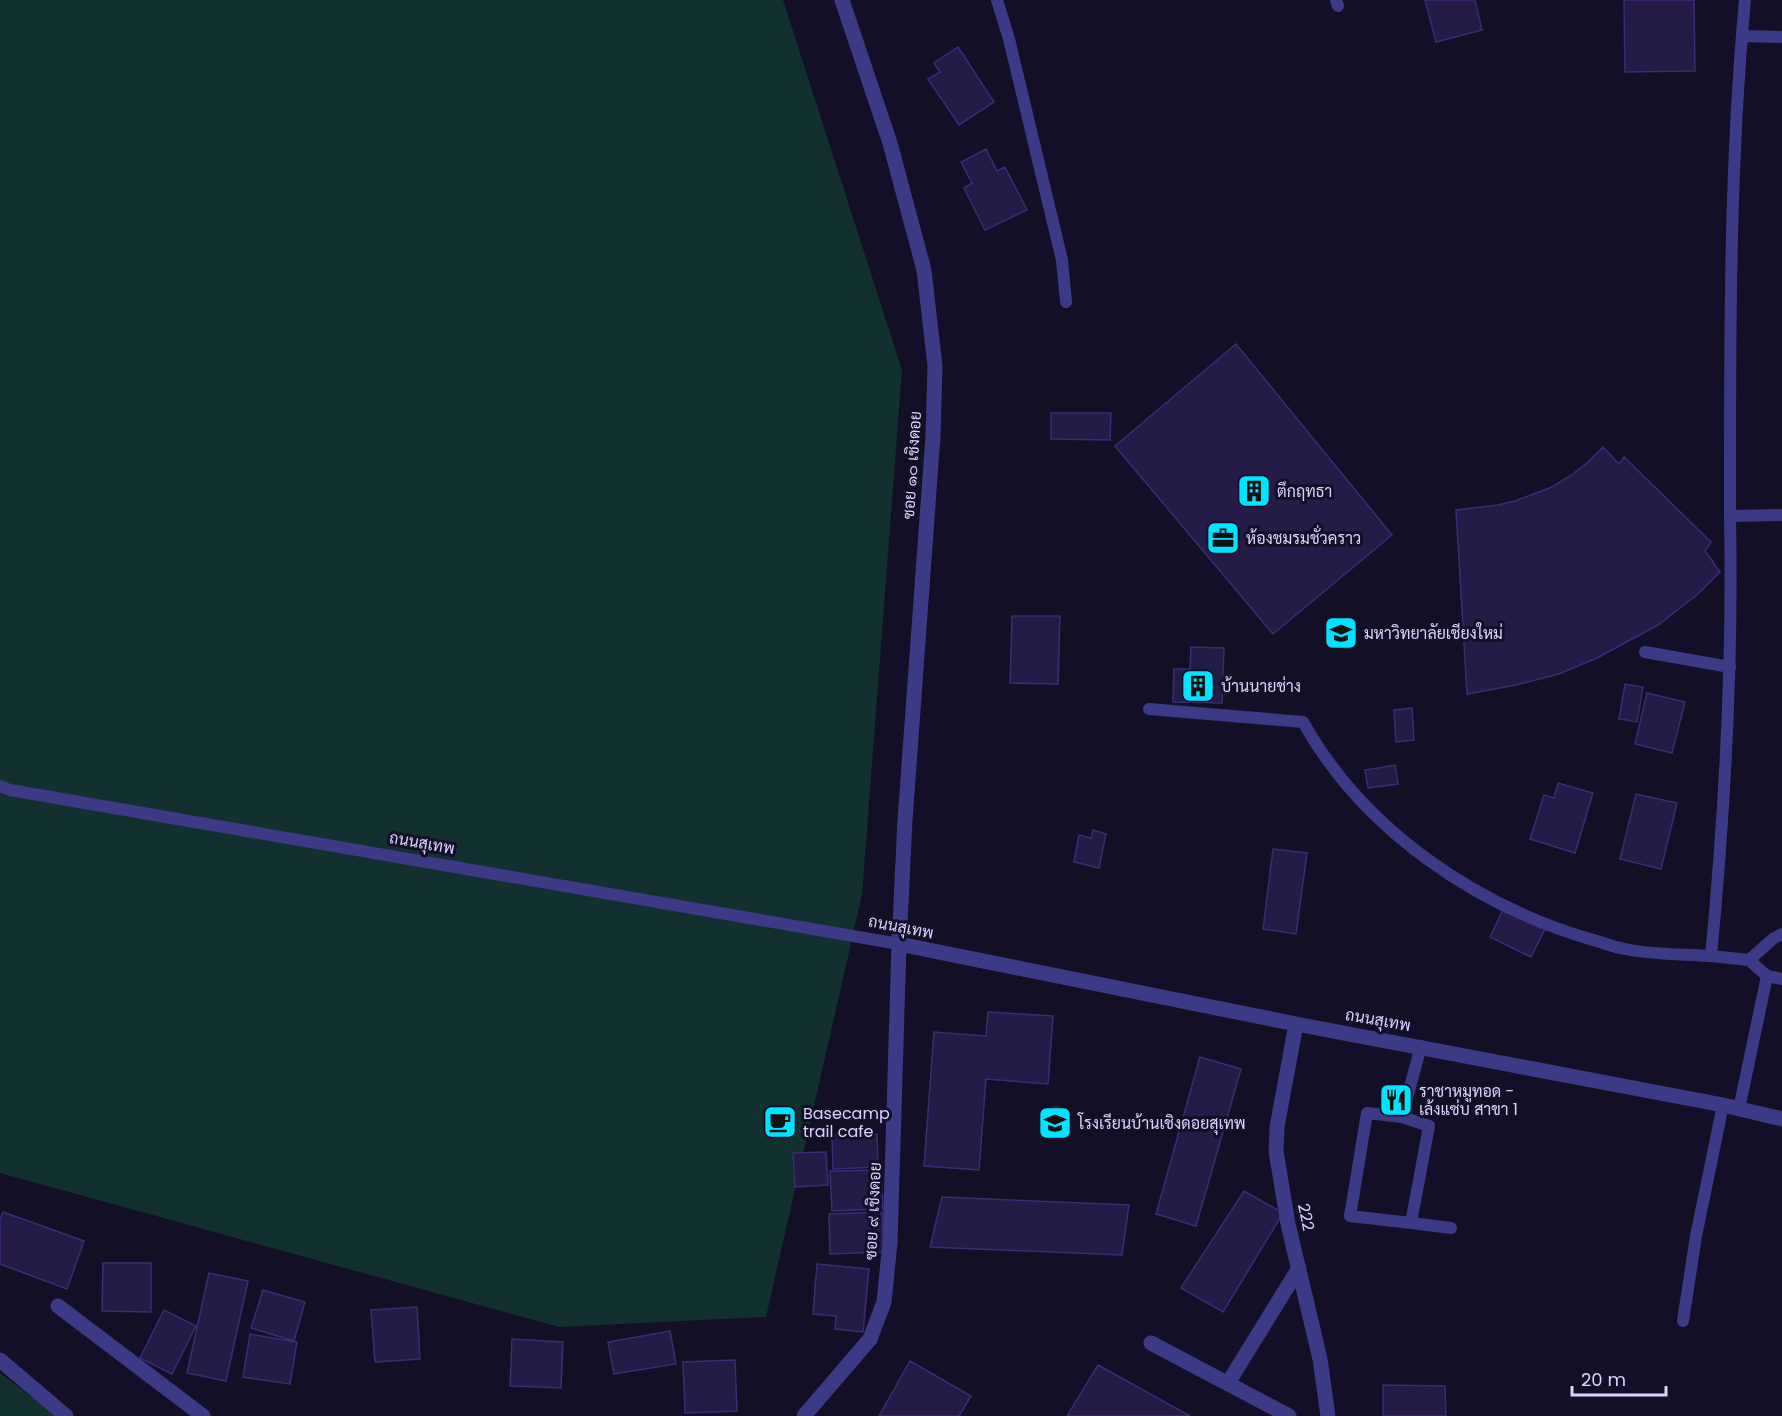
<svg xmlns="http://www.w3.org/2000/svg" width="1782" height="1416" viewBox="0 0 1782 1416" font-family="Poppins,Sarabun,sans-serif">
	<rect width="100%" height="100%" fill="#130f26"/>
	<!-- green -->
	<path fill="#12302f" d="M0,0H783L902,370L862,895L766,1317L559,1327L0,1173Z
		M0,1373L57,1416H0Z"/>
	<!-- building -->
	<path fill="#241b47" stroke="#3b2d73" stroke-width="1.5" d="M1425,0H1475L1482,30L1436,42Z
		M1624,0H1694L1695,71L1625,72Z
		M958,47L994,102L959,125L928,79L940,72L934,63Z
		M986,149L997,171L1005,167L1027,210L985,230L964,188L972,183L961,162Z
		M1236,344L1392,535L1273,634L1115,446Z
		M1051,413H1111L1110,440L1051,439Z
		M1603,447L1619,464L1624,457L1711,542L1705,551L1720,572L1698,594L1658,625L1597,658L1559,674L1516,685L1467,694L1456,510L1498,505L1515,501L1552,487L1570,476L1587,463Z
		M1012,616H1060L1058,684L1010,683Z
		M1191,647L1224,648L1222,703L1173,702L1174,669H1190Z
		M1625,684L1643,687L1637,722L1619,719Z
		M1647,693L1685,702L1672,753L1635,744Z
		M1412,708L1414,740L1396,742L1394,710Z
		M1395,765L1398,784L1368,788L1365,770Z
		M1558,783L1593,793L1575,853L1530,839L1544,795L1554,798Z
		M1636,794L1677,803L1661,869L1620,859Z
		M1093,830L1106,834L1099,868L1074,862L1079,835L1091,838Z
		M1273,849L1307,853L1296,934L1263,929Z
		M1503,910L1545,929L1531,957L1490,937Z
		M988,1012L1053,1016L1048,1084L986,1079L979,1170L924,1166L934,1032L986,1036Z
		M1200,1057L1241,1069L1196,1226L1156,1214Z
		M877,1134L878,1167L833,1169L832,1135Z
		M826,1152L828,1185L795,1187L793,1153Z
		M881,1170L883,1209L832,1211L830,1171Z
		M1244,1191L1283,1213L1223,1312L1181,1288Z
		M942,1197L1129,1205L1122,1255L930,1247Z
		M3,1212L84,1241L67,1289L0,1264V1220Z
		M882,1212L884,1252L830,1254L829,1214Z
		M103,1263H151V1312L102,1311Z
		M817,1264L869,1269L863,1332L835,1329L836,1316L813,1314Z
		M209,1273L248,1281L226,1381L187,1373Z
		M263,1290L305,1302L294,1341L251,1328Z
		M417,1307L420,1359L375,1362L371,1310Z
		M164,1310L196,1326L172,1374L140,1358Z
		M670,1331L676,1364L614,1374L608,1342Z
		M250,1334L297,1342L290,1384L243,1377Z
		M512,1339L563,1342L561,1388L510,1386Z
		M735,1360L737,1411L685,1413L683,1362Z
		M910,1361L971,1396L959,1416H879Z
		M1098,1365L1190,1416H1067Z
		M1383,1385L1445,1386L1446,1416H1383Z"/>
	<g fill="none" stroke-linecap="round" stroke-linejoin="round">
		<!-- service -->
		<path stroke="#3d3a85" stroke-width="12" d="M997,0L1009,39L1062,260L1066,302
			M1336,0L1338,6
			M1745,0C1729,171 1730,345 1730,516L1782,515
			M1742,36L1782,37
			M1645,652L1730,667
			M1149,709L1303,722C1363,829 1474,905 1590,939C1601,942 1613,947 1625,949C1653,955 1683,954 1711,956C1725,810 1733,663 1730,516
			M0,786L10,790L899,944
			M1711,956L1749,960L1767,976L1782,979
			M1749,960L1774,938L1782,934
			M1739,1109L1767,976
			M1402,1117L1429,1126L1411,1223L1350,1216L1367,1113L1402,1117L1421,1046
			M1411,1223L1451,1228
			M1683,1321L1696,1236L1723,1105"/>
		<!-- minor -->
		<path stroke="#3d3a85" stroke-width="15" d="M899,944L1296,1024L1723,1105L1782,1119
			M1296,1024L1277,1127L1276,1151L1288,1224L1320,1359L1328,1416
			M58,1306L203,1416
			M1151,1343L1289,1416
			M0,1360L66,1416
			M1228,1383L1299,1268
			M804,1416L870,1339L884,1302L890,1243L899,944L905,820L933,436L935,366L924,270L890,143L842,0"/>
	</g>
	<!-- icons -->
	<defs>
		<g id="building-square" transform="scale(1.725)"><rect x="-9" y="-9" width="18" height="18" rx="4" fill="#00e5ff" stroke="#130f26"/><path d="M-4-6H4V6H1V3H-1V6H-4ZM-2.5-4.3h1.7v1.8h-1.7ZM.8-4.3h1.7v1.8H.8ZM-2.5-1h1.7V.8h-1.7ZM.8-1h1.7V.8H.8Z" fill="#111"/></g>
		<g id="office-square" transform="scale(1.725)"><rect x="-9" y="-9" width="18" height="18" rx="4" fill="#00e5ff" stroke="#130f26"/><path d="M-6-3h4V-5.5h4V-3h4V5H-6ZM-1-4.5V-3h2v-1.5ZM-6 0V1H6V0Z" fill="#111"/></g>
		<g id="university-square" transform="scale(1.725)"><rect x="-9" y="-9" width="18" height="18" rx="4" fill="#00e5ff" stroke="#130f26"/><path d="M0-5L7-2L0 1L-7-2ZM-4 1L0 2.5L4 1V4Q0 6-4 4Z" fill="#111"/></g>
		<g id="restaurant-square" transform="scale(1.725)"><rect x="-9" y="-9" width="18" height="18" rx="4" fill="#00e5ff" stroke="#130f26"/><path d="M-5-6h1v4h1v-4h1v4h1v-4h1v5L-1.5 .5V6h-2V.5L-5-1ZM5-6V6H3V1.5H1.5Q1.5-4 5-6Z" fill="#111"/></g>
		<g id="cafe-square" transform="scale(1.725)"><rect x="-9" y="-9" width="18" height="18" rx="4" fill="#00e5ff" stroke="#130f26"/><path d="M-5.5-4.5H6V0H3Q3 3.5 0 3.5H-2.5Q-5.5 3.5-5.5 0ZM3-3.2v2h1.7v-2ZM-6 4.5H4V6H-6Z" fill="#111"/></g>
		<g id="school-square" transform="scale(1.725)"><rect x="-9" y="-9" width="18" height="18" rx="4" fill="#00e5ff" stroke="#130f26"/><path d="M0-5L7-2L0 1L-7-2ZM-4 1L0 2.5L4 1V4Q0 6-4 4Z" fill="#111"/></g>
	</defs>
	<g fill-rule="evenodd">
		<use href="#building-square" x="1254" y="491"/>
		<use href="#office-square" x="1223" y="538"/>
		<use href="#university-square" x="1341" y="633"/>
		<use href="#building-square" x="1198" y="686"/>
		<use href="#restaurant-square" x="1396" y="1100"/>
		<use href="#cafe-square" x="780" y="1122"/>
		<use href="#school-square" x="1055" y="1123"/>
	</g>
	<g text-anchor="middle" dominant-baseline="central" stroke-width="6" stroke-linejoin="round" paint-order="stroke">
		<!-- street labels -->
		<g font-size="16" fill="#d9d4ff" stroke="#130f26">
			<text transform="translate(912 465) rotate(-86)">ซอย ๑๐ เชิงดอย</text>
			<text transform="translate(422 843) rotate(10)">ถนนสุเทพ</text>
			<text transform="translate(901 927) rotate(11)">ถนนสุเทพ</text>
			<text transform="translate(1378 1020) rotate(10)">ถนนสุเทพ</text>
			<text transform="translate(873 1211) rotate(-87)">ซอย ๙ เชิงดอย</text>
			<text transform="translate(1306 1217) rotate(78)">222</text>
		</g>
		<!-- poi labels -->
		<g font-size="16" fill="#d9d4ff" stroke="#130f26" text-anchor="start">
			<text x="1277" y="491">ตึกฤทธา</text>
			<text x="1246" y="538">ห้องชมรมชั่วคราว</text>
			<text x="1364" y="633">มหาวิทยาลัยเชียงใหม่</text>
			<text x="1221" y="686">บ้านนายช่าง</text>
			<text x="1419" y="1091">ราชาหมูทอด -<tspan x="1419" dy="18">เล้งแซ่บ สาขา 1</tspan></text>
			<text x="803" y="1113">Basecamp<tspan x="803" dy="18">trail cafe</tspan></text>
			<text x="1078" y="1123">โรงเรียนบ้านเชิงดอยสุเทพ</text>
		</g>
	</g>
	<!-- scale -->
	<path d="M1572 1386v9h94v-9" fill="none" stroke="#d9d4ff" stroke-width="3"/>
	<text x="1581" y="1386" font-size="18" fill="#d9d4ff" stroke="#130f26" stroke-width="4.5" paint-order="stroke">20 m</text>
</svg>
